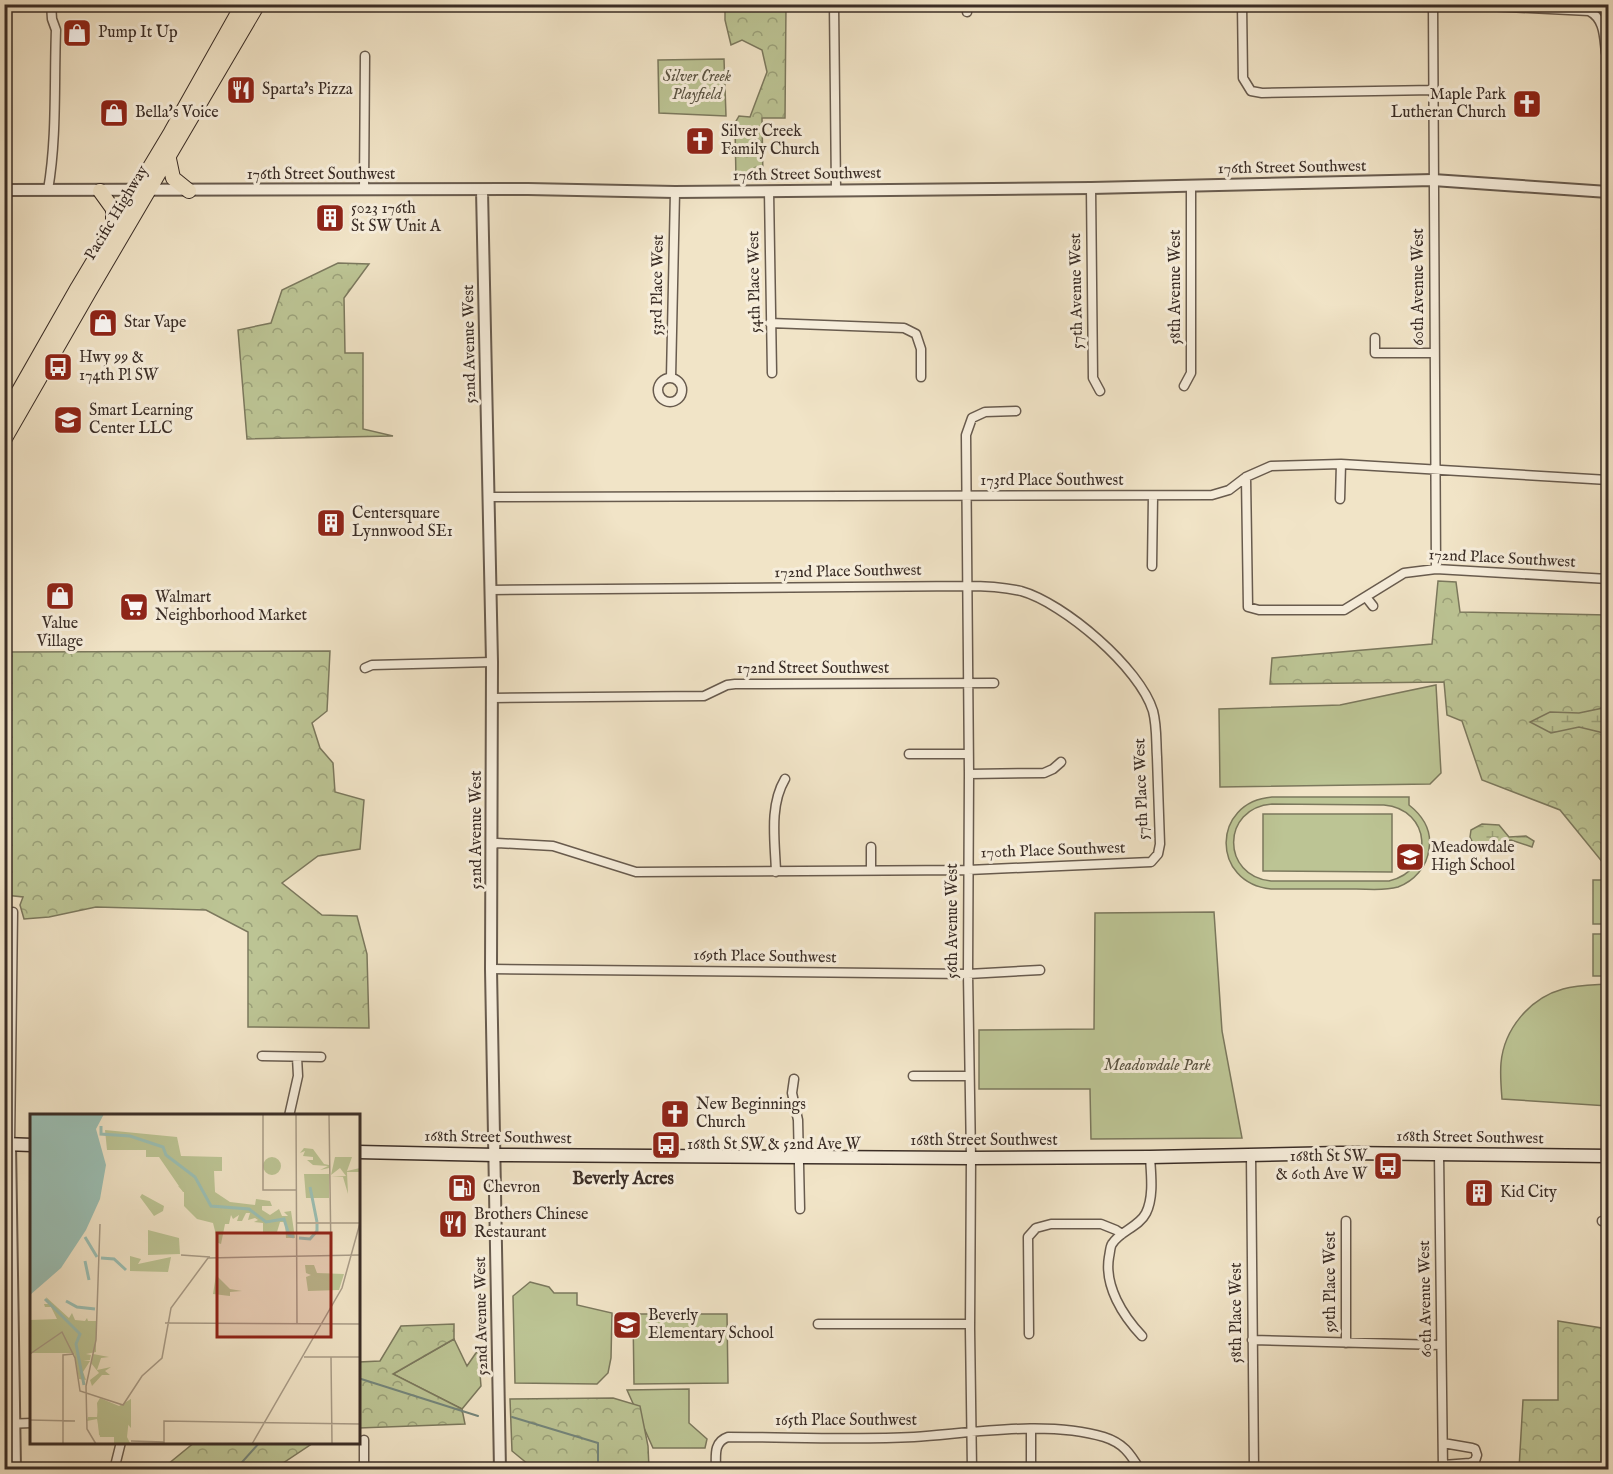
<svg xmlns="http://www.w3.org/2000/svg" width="1613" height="1474" viewBox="0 0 1613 1474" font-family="'IM FELL English',serif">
	<defs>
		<pattern id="forest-crowns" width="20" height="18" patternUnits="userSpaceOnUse" patternTransform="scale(1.5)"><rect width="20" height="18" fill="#bcc494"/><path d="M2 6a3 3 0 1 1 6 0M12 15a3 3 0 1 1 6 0" fill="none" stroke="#9aa079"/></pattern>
		<pattern id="wetland-marsh" width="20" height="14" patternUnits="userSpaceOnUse" patternTransform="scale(1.5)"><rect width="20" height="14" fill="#bcc494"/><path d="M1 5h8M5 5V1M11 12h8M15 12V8" fill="none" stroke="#9aa079"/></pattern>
	</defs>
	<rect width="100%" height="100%" fill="#f1e4c7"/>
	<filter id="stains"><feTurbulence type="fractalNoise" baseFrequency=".00333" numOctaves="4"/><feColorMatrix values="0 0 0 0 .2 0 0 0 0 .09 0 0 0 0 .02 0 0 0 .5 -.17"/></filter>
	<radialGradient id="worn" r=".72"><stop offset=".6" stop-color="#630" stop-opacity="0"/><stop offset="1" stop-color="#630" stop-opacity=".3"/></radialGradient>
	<!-- green -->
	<path fill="#bcc494" stroke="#7b785d" stroke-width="1.5" fill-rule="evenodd" d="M724,59L726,116L659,113L658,60Z
		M1436,685L1441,773L1430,784L1220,787L1219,709L1340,705Z
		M1272,797H1409V805C1423,816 1432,831 1429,849C1427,867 1414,881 1398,887C1384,891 1369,889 1356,889C1328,889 1299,889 1271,889C1211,883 1211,802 1272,797ZM1272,804L1384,805C1431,809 1436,870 1389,881H1271C1221,876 1221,808 1272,804Z
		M1263,814H1392V872L1263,871Z
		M1593,880H1608V924H1593Z
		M1214,912L1222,1031L1242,1138L1091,1139L1090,1089H979V1030L1094,1029L1095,913Z
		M1593,934H1608V976H1593Z
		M1608,984V1106L1502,1099C1501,1087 1500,1075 1501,1063C1504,1029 1530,998 1563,989C1577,985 1593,985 1608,984Z
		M530,1282L549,1287L554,1293H577V1305L612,1313L611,1358L608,1373L597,1384L515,1383L513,1296Z
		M633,1314H727L728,1383L634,1384Z
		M454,1339L467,1366L478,1350L481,1386L462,1409L393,1374Z
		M689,1389V1423L707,1439L705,1448H653L627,1390Z"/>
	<!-- forest -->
	<path fill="url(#forest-crowns)" stroke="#7b785d" stroke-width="1.5" d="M725,5H786L785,118H762L763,181H736L735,123L739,116L750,117L767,72L762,50L742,40L731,45L725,20Z
		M338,263L369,264L344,298L345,353H363V429L393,436L247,439L238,330L271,323L282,290Z
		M1438,581L1456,582L1460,612L1608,615V869L1560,810L1482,780L1462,721L1447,715L1444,682L1270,684L1272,658L1432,644Z
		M330,651L327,711L312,723L320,748L333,763L335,792L364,800L360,849L318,856L282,883L322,915L357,916L367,954L369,1028L248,1027V932L206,910L96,907L49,917L24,919L20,905L23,897L5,895V652Z
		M1558,1321L1608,1329V1469H1519L1523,1400H1558Z
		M454,1324V1339L393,1374L462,1409L465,1424L359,1428V1362L380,1361L401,1326Z
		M613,1398L640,1406L648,1446L649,1469H534L512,1451L510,1399Z
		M195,1442H313V1443L274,1469H162Z"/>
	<!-- wetland -->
	<path fill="url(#wetland-marsh)" stroke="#7b785d" stroke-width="1.5" d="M1608,707V734L1579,727L1551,733L1530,722L1550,712L1579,713Z
		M1482,824L1499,825L1509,837L1526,836L1534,841L1532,847L1511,840L1501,842L1499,847L1494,849L1473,843L1470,837L1471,830Z"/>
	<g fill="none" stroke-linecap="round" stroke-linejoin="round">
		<!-- stream -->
		<path stroke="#74857b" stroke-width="2" d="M358,1378L478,1416
			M512,1417L598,1443V1470
			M235,1470L260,1442"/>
		<!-- minor casing -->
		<g stroke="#685b4e" stroke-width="11">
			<path id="minor" d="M834,4L836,190
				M966,4L967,12
				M1242,4L1243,78L1251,91L1262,93L1434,90
				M1433,4L1436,569
				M1448,4L1589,11C1605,19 1604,38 1606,53
				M1026,6L1102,4
				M1091,188L1093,378L1100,391
				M48,190C57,138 54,83 56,30L52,19L51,4
				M364,190L365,56
				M769,191L772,373
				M770,323L904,328L916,334L921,349V377
				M1375,338V353H1434
				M671,378L675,192
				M658 390a12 12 0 1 1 24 0a12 12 0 1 1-24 0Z
				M1184,386L1191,373V186
				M1246,477L1248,607L1259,610H1344L1404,573L1436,569L1608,579
				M488,497L1212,495L1229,490L1246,477L1271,466L1341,464L1608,480
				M1340,499L1341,464
				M1152,566L1153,496
				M490,590L966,586C985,586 1003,587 1021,591C1064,603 1140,668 1153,711C1157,726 1156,742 1157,757C1158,786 1159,815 1160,844L1158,854L1151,862L968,870L636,872L553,846L497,843L492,845
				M1366,597L1373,606
				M365,668L372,665L492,662
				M492,698L704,696L727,685L735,684L994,683
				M909,754H968
				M969,774L1044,773L1053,769L1061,762
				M871,847V870
				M776,872C775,841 769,806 785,779
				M491,969L968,974L1040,970
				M262,1056L321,1057
				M913,1076H969
				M794,1079L792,1093L798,1120L800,1209
				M289,1116L298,1076L297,1057
				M10,1144L13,912
				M1439,1154L1443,1470
				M1251,1155L1254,1470
				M1602,1221H1608
				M818,1324H970
				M1029,1334L1028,1237L1036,1228L1051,1224H1101L1116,1230L1122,1234
				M1142,1336C1123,1316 1104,1286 1109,1257C1110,1253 1110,1247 1112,1244C1120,1231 1139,1227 1146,1213C1154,1197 1151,1174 1150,1157
				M1252,1340L1441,1345
				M1346,1343V1221
				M4,1424L32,1423
				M1031,1429V1470
				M364,1440V1470
				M1443,1443L1472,1448L1475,1449L1477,1455L1475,1461L1470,1463L1443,1465
				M114,1470L121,1442
				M716,1470C716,1456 713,1442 728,1437C789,1437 854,1440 914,1437C972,1433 1048,1420 1104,1437C1123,1443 1130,1453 1140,1470
				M972,1470L970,1329L971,1158L968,974L969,774L966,435L972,418L985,412L1016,411"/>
		</g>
		<!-- tertiary casing -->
		<g stroke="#685b4e" stroke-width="14">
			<path id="tertiary" d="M4,190L528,189L675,192L1091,188L1433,180L1608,192
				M482,190L492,662L491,969L500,1470
				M10,1144L15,1470"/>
		</g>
		<!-- secondary casing -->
		<g stroke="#3a2d26" stroke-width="15">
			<path id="secondary" d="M4,1144L32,1145
				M358,1152L495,1155L971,1158L1150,1157L1341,1153L1608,1156"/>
		</g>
		<!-- trunk casing -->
		<g stroke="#3a2d26" stroke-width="16">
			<path id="trunk" d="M169,159L173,178L189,191
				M100,191L113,209V226
				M4,417L78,287L171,132L243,4
				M4,440L89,292L258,4"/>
		</g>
		<!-- minor -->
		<use href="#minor" stroke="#f6eddb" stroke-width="8"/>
		<!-- tertiary -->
		<use href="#tertiary" stroke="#f6eddb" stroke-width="10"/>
		<!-- secondary -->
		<use href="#secondary" stroke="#f6eddb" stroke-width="12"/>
		<!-- trunk -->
		<use href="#trunk" stroke="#f1e4c7" stroke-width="14"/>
	</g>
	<!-- icons -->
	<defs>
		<g id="shop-square" transform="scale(1.5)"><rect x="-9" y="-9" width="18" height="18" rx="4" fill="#8f2418" stroke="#f6eddb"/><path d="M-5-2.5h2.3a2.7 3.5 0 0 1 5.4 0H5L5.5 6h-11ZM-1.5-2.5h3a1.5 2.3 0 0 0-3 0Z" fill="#fff"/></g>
		<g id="restaurant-square" transform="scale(1.5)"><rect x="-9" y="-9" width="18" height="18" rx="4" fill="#8f2418" stroke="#f6eddb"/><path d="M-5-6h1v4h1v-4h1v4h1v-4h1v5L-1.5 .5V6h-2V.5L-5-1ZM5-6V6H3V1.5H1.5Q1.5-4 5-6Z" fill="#fff"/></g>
		<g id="church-square" transform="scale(1.5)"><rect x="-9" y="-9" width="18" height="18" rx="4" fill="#8f2418" stroke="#f6eddb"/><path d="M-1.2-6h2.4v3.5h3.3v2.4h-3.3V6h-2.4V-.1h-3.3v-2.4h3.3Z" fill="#fff"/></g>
		<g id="building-square" transform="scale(1.5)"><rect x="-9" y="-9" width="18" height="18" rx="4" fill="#8f2418" stroke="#f6eddb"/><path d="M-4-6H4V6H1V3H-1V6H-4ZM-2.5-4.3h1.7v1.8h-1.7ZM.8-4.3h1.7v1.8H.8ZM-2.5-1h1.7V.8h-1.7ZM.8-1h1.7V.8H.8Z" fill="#fff"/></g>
		<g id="bus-square" transform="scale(1.5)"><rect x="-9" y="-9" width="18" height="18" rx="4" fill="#8f2418" stroke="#f6eddb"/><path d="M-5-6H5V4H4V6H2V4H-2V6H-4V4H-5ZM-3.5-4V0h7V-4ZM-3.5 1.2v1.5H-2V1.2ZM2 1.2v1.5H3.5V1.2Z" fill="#fff"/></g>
		<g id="school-square" transform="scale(1.5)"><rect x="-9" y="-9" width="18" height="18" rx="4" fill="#8f2418" stroke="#f6eddb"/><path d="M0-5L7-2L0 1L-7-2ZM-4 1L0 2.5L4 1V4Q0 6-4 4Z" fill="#fff"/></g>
		<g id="supermarket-square" transform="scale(1.5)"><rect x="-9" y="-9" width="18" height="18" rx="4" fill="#8f2418" stroke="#f6eddb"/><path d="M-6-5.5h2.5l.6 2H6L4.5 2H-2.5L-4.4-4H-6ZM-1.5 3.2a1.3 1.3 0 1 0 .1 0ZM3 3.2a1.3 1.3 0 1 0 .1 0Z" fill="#fff"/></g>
		<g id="fuel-square" transform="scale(1.5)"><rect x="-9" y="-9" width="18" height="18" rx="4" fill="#8f2418" stroke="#f6eddb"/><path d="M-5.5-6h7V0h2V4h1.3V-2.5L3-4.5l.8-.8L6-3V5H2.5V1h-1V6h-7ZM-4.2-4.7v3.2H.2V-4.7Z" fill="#fff"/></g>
	</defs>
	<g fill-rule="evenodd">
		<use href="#shop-square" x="77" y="33"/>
		<use href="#restaurant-square" x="241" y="90"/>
		<use href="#church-square" x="1527" y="104"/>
		<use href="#shop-square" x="114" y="113"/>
		<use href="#church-square" x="700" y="141"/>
		<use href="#building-square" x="330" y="218"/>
		<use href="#shop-square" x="103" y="323"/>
		<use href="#bus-square" x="58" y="367"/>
		<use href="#school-square" x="68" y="420"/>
		<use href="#building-square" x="331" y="523"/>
		<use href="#shop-square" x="60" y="596"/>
		<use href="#supermarket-square" x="134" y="607"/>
		<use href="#school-square" x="1410" y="857"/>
		<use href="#church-square" x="675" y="1114"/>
		<use href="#bus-square" x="666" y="1145"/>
		<use href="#bus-square" x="1388" y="1166"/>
		<use href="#fuel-square" x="462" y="1188"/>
		<use href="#building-square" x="1479" y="1193"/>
		<use href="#restaurant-square" x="453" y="1224"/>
		<use href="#school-square" x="627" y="1325"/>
	</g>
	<g text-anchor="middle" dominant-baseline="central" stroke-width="6" stroke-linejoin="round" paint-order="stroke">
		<!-- poi labels -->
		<g font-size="16" fill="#3a2d26" stroke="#f6eddb" text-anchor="start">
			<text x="98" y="33">Pump It Up</text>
			<text x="262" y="90">Sparta's Pizza</text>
			<text x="1506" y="95" text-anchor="end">Maple Park<tspan x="1506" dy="18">Lutheran Church</tspan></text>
			<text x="135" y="113">Bella's Voice</text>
			<text x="721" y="132">Silver Creek<tspan x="721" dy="18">Family Church</tspan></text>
			<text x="351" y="209">5023 176th<tspan x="351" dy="18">St SW Unit A</tspan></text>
			<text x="124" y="323">Star Vape</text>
			<text x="79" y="358">Hwy 99 &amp;<tspan x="79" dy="18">174th Pl SW</tspan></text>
			<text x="89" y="411">Smart Learning<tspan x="89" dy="18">Center LLC</tspan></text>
			<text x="352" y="514">Centersquare<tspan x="352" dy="18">Lynnwood SE1</tspan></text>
			<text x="155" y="598">Walmart<tspan x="155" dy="18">Neighborhood Market</tspan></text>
			<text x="60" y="624" text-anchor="middle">Value<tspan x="60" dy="18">Village</tspan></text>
			<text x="1431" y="848">Meadowdale<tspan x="1431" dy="18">High School</tspan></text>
			<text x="696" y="1105">New Beginnings<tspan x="696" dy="18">Church</tspan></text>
			<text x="687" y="1145">168th St SW &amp; 52nd Ave W</text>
			<text x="1367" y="1157" text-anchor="end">168th St SW<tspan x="1367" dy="18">&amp; 60th Ave W</tspan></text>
			<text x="483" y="1188">Chevron</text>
			<text x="1500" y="1193">Kid City</text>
			<text x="474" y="1215">Brothers Chinese<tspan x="474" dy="18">Restaurant</tspan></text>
			<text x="648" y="1316">Beverly<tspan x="648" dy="18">Elementary School</tspan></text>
		</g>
		<!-- park labels -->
		<g font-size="16" font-style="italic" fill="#5a5342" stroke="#f6eddb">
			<text x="697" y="77">Silver Creek<tspan x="697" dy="18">Playfield</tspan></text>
			<text x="1157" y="1066">Meadowdale Park</text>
		</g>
		<!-- street labels -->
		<g font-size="16" fill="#3a2d26" stroke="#f6eddb">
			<text transform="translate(1292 168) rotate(-1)">176th Street Southwest</text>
			<text x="321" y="175">176th Street Southwest</text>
			<text transform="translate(807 175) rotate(-1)">176th Street Southwest</text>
			<text transform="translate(117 213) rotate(-59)">Pacific Highway</text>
			<text transform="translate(755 282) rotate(-91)">54th Place West</text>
			<text transform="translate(658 285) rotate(-89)">53rd Place West</text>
			<text transform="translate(1176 287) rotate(-90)">58th Avenue West</text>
			<text transform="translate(1419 287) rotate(-90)">60th Avenue West</text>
			<text transform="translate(1077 291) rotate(-91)">57th Avenue West</text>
			<text transform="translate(470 344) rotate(-91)">52nd Avenue West</text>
			<text x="1052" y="481">173rd Place Southwest</text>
			<text transform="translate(1502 559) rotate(3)">172nd Place Southwest</text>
			<text transform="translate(848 572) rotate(-1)">172nd Place Southwest</text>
			<text x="813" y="669">172nd Street Southwest</text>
			<text transform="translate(1142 789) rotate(-92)">57th Place West</text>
			<text transform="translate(477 830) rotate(-90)">52nd Avenue West</text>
			<text transform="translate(1053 851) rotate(-2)">170th Place Southwest</text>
			<text transform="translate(953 921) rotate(-90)">56th Avenue West</text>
			<text transform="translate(765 957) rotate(1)">169th Place Southwest</text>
			<text transform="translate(498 1138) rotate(1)">168th Street Southwest</text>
			<text transform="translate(1470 1138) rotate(1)">168th Street Southwest</text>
			<text x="984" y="1141">168th Street Southwest</text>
			<text transform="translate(1331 1282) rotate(-90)">59th Place West</text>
			<text transform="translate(1426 1299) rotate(-91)">60th Avenue West</text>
			<text transform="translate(1237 1313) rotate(-90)">58th Place West</text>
			<text transform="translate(482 1316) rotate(-91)">52nd Avenue West</text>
			<text x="846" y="1421">165th Place Southwest</text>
		</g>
		<!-- neighbourhood labels -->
		<g font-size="18" font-weight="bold" fill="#3a2d26" stroke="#f6eddb">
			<text x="623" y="1179">Beverly Acres</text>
		</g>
	</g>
	<!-- overview -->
	<g transform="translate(30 1114)">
		<rect width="330" height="330" fill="#f1e4c7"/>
		<path d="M75,16L147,23L151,42L192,43V57H184L185,78H153L129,43H116V36H77ZM118,116L149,124L150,140L118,141ZM70,284L89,292L101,285L97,323L100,329L84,330V323L69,321L67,289Z" fill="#bcc494"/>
		<path d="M274,34L283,35L294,50L299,51V54L290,56L298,52L283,51L277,46H283V43L273,42L275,37L270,39ZM233 52a9 9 0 1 1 18 0a9 9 0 1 1-18 0ZM305,43H322L317,57L330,54V58H317L318,80L313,63H301L316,62L310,54L301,61ZM148,72L185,78L200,88L225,91L226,85L240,87L242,92H232V96L240,101L249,95L252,102H258L254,98L261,97L265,124H256L255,108H250L247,118H233V109L224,108L228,106L225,104L218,106L220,99H216L212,107H207L209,101L203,105L201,101L199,110H195L191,130L188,129L183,109L167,105L154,92V78ZM112,80L134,92L133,97L124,102L110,83ZM100,142L111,145L108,150L141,143L138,158L100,157ZM275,151H284L287,159L314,160L309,176L278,177L276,163L281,161L276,159ZM186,161L200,175L212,177L200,178V182L183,180ZM16,183L39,204L42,199L45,206L55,207L57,204L58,207H66V238L56,240L61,241L60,246H53L60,247L53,258L56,266L49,265L44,239H0V206L27,205L21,193H15L14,190H19ZM63,240L79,243L71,244L67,256L81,253L75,257L80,261H72L62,272L60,266L69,259L61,249ZM101,285V314L94,306L96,315L88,314L94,319L85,326L92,330H84V323H70L67,305L57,307L58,303H67L69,288H79L88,297Z" fill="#bcc494"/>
		<path d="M274,60H299V84H276Z" fill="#bcc494"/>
		<path d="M0,0H74L66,15L76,51L70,85L56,116L31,154L0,181Z" fill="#9bbfb4"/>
		<path fill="none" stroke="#9bbfb4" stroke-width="3" d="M71,12V20L100,22L133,33L136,41L165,63L181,92L219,95L236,108L254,105L259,121L264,123M280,73L287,108M55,123L67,143M269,124L280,125L287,117V110M71,144L84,145L96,156M55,147L59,166M15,185L50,220L46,230L54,271M36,187L47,193L65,195"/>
		<path fill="none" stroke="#a89b87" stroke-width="1.5" d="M233,0V76H266M266,0L267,210M299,0L301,142M266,109H329M151,141L180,143M135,209L330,210M0,240L32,218L45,244L50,277L93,291L112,262L132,244L141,194L178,144L330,141M274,243H330M301,243L302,330M0,306L45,307M101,327L134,328M33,330V241L44,240M66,330L57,315L56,272L66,226L70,110M134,330V307L330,310M222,330L312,174L330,109"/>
		<path fill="#8f2418" fill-opacity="0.15" stroke="#8f2418" stroke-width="3" d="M187,119H301V223H187Z"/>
		<rect width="330" height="330" fill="none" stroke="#3a2d26" stroke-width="3"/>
	</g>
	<!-- margin -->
	<rect width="1613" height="1474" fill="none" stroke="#f1e4c7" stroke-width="24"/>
	<rect x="6" y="6" width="1601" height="1462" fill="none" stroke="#3a2d26" stroke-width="3"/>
	<rect x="12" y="12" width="1589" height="1450" fill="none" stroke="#3a2d26" stroke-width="1.5"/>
	<rect width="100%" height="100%" filter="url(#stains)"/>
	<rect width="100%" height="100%" fill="url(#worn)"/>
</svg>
